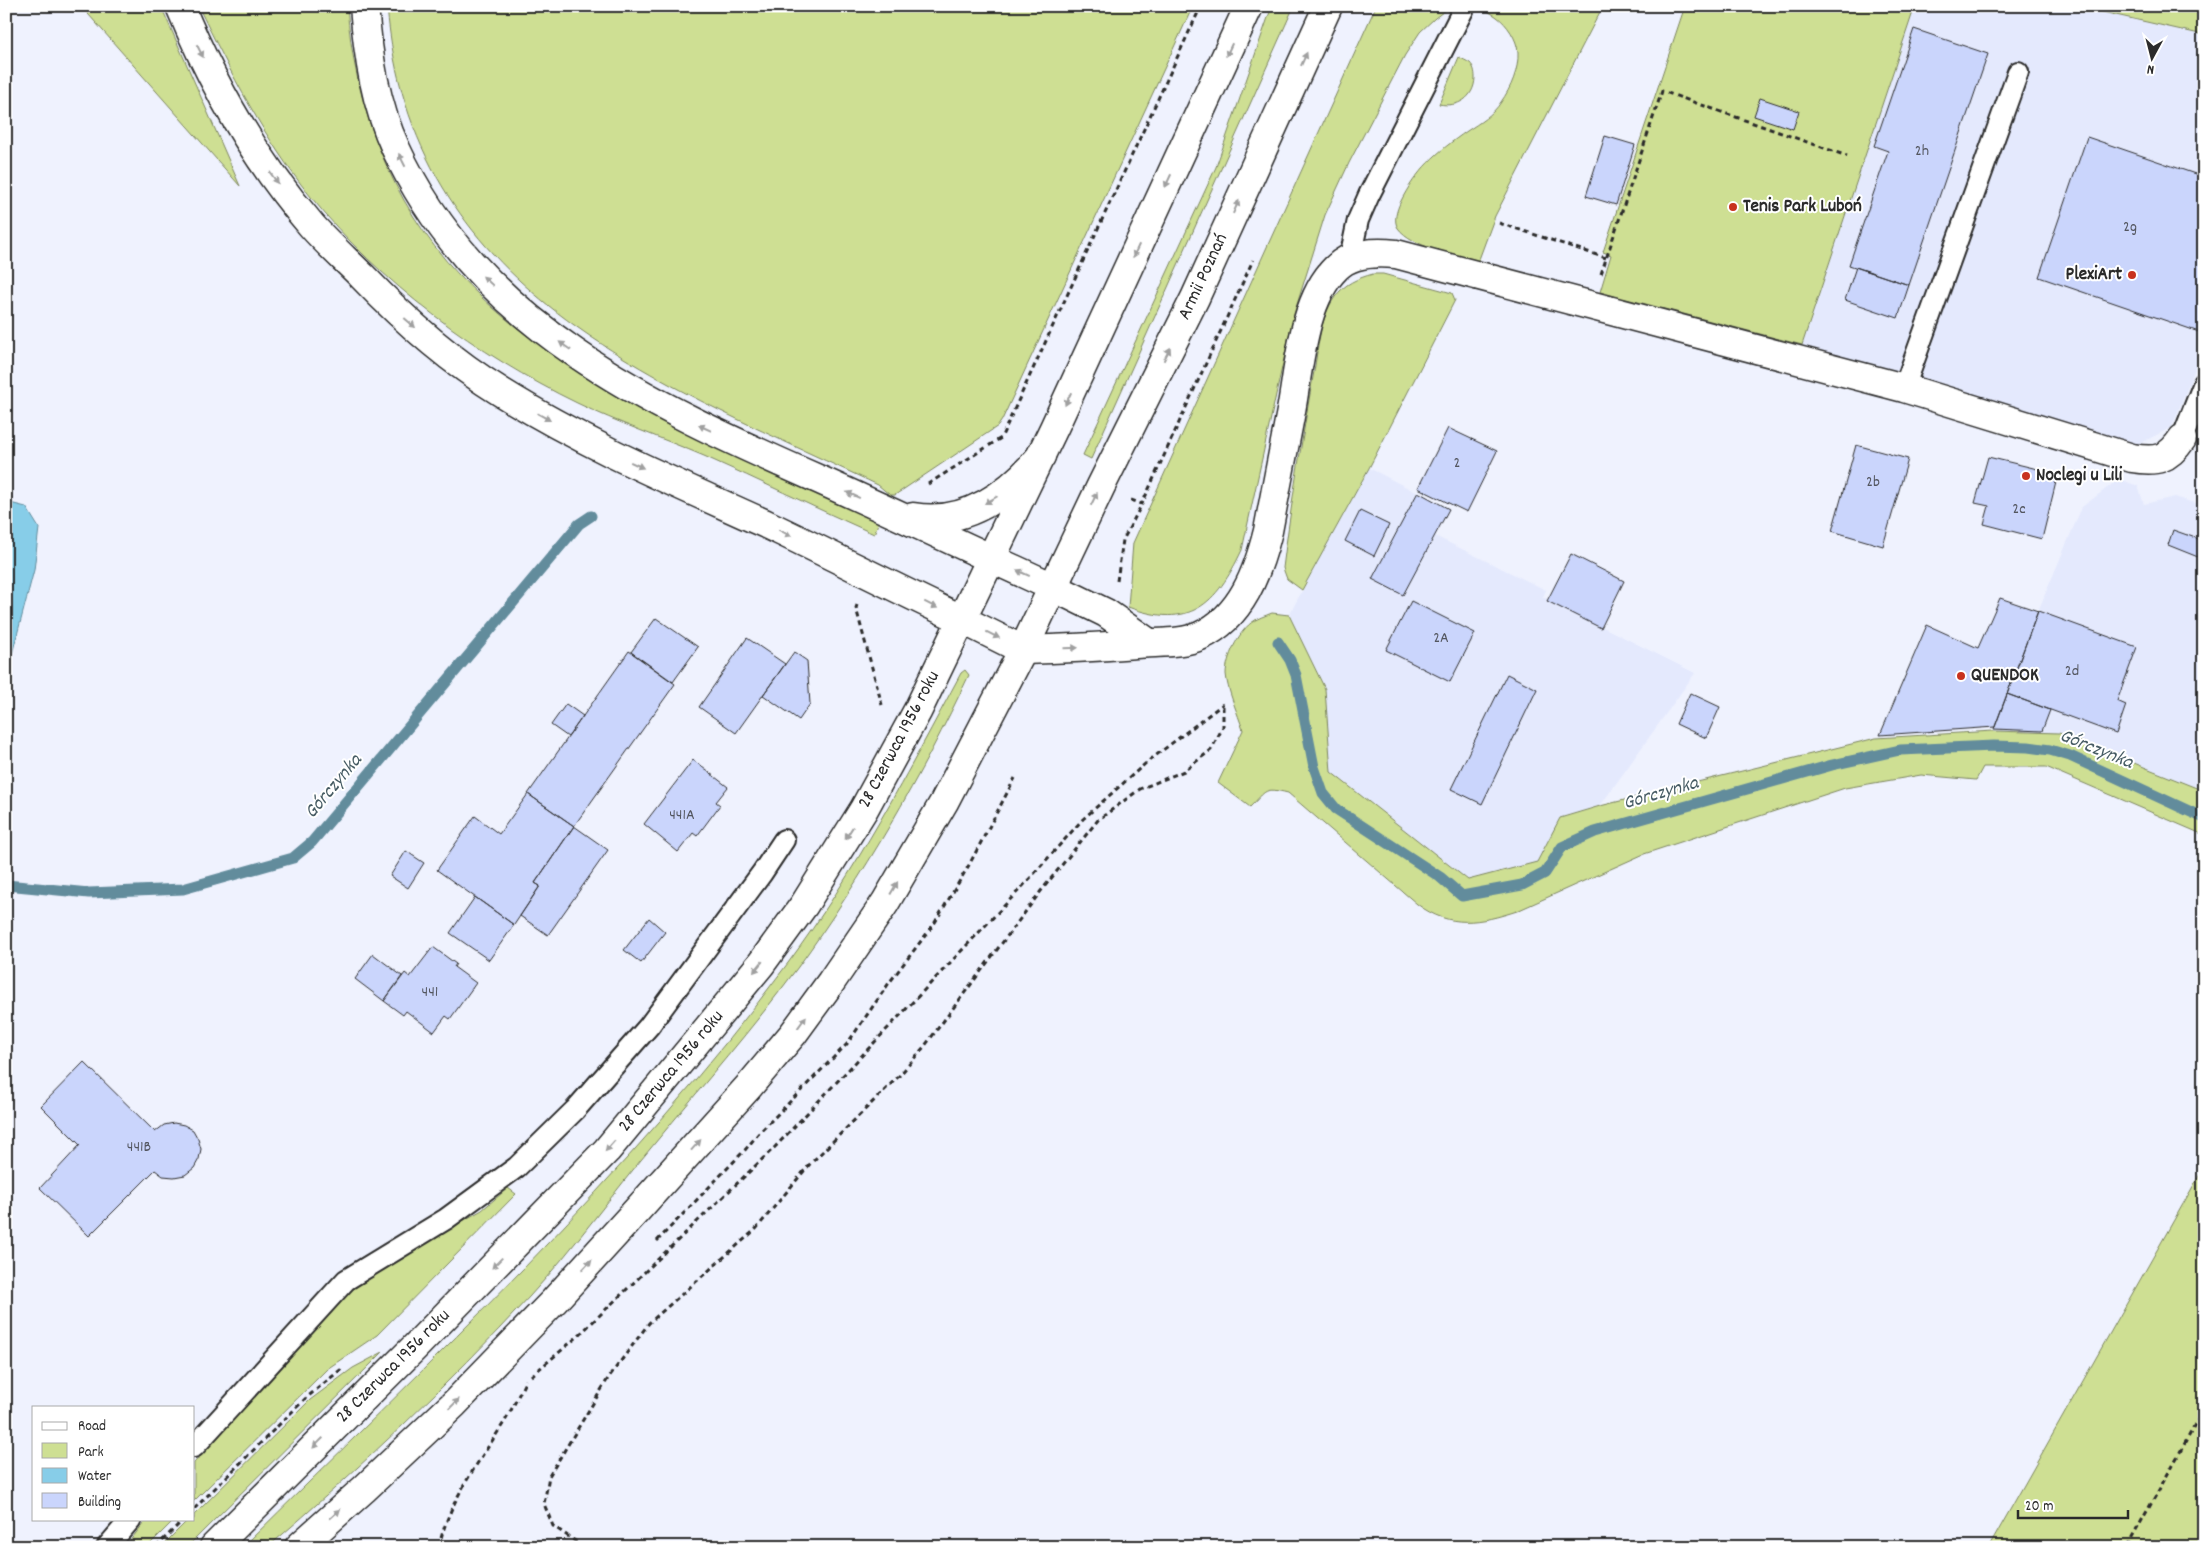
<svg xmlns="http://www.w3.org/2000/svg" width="2210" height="1553" viewBox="0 0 2210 1553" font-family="Dekko,sans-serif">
	<rect width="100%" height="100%" fill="#eff2fe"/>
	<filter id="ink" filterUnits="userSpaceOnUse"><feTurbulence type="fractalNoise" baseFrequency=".02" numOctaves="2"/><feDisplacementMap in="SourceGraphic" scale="10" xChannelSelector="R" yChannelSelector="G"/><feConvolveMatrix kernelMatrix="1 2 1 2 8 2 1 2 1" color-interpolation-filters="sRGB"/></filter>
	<g filter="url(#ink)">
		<!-- built -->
		<path fill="#e4e9fd" d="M1915,6H2076L2204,35V346L2172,427L2137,445L1802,345Z
			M1369,468L1449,509L1435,536L1546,590L1543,597L1695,673L1600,806L1560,818L1538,862L1468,880L1331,772L1325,689L1289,615Z
			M2119,479L2138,486L2144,504L2175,497L2197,504L2204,485V791L2059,733L1993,731L2038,611L2082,507Z"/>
		<!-- green -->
		<path fill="#cedf93" stroke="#7c855f" d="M81,6H161L240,186Z
			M198,6H347C354,104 390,202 459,275C567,390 738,454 879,521L874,534C817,509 761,481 704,456C662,438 618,423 577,403C478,355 380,283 311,197C264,139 231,73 198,6Z
			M387,6H1193L1002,420L998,426L895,495H890L878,485C655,380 410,290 387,6Z
			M1272,6H1294L1091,459L1083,455L1216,167Z
			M1376,6H1451L1435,18L1420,32L1405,55L1349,163L1325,215L1293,317L1242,550C1216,605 1190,630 1128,607L1133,543Z
			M1483,6H1603L1495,216L1478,262C1457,256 1412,247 1398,228C1393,221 1397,210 1400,203C1416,170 1437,152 1467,131C1479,123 1493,115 1501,102C1511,88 1519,69 1518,52C1517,39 1507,24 1497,17C1492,13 1485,11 1483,6Z
			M1685,6H1915L1802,345L1600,292L1611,255L1603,252Z
			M2076,6H2204V35Z
			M1459,57C1462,59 1467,61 1470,63C1474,67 1475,72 1475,78C1474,98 1458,108 1439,104Z
			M1373,274H1383L1452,293L1455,300L1369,468L1302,590L1287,579L1283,568C1291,504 1302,440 1313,377C1318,352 1319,319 1335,297C1344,284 1358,278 1373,274Z
			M1272,613L1289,615L1325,689L1331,772L1468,880L1537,862L1560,818L1600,806L1876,738L1993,731L2059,733L2204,791V835L2046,767H1983L1976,780L1921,775L1845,788L1644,854L1517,911C1480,923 1450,929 1417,904L1288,793C1264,787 1267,790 1250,807L1218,783L1243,730C1238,714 1227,689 1226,674C1226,658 1238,633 1251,623C1257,618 1265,616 1272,613Z
			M965,670L969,675C921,776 864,876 798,967C753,1028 703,1085 655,1143C613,1193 574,1248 530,1296C448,1385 360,1468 268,1547H243C432,1360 629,1177 788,963C855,873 908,772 961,673Z
			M2204,1167V1547H1989Z
			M508,1188L516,1194L377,1335L327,1369L194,1501V1463L326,1314L342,1298L372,1275L399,1257L482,1210Z
			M383,1352L187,1547H161L189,1519H194V1515L310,1400L353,1368Z
			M147,1519H175L147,1547H125Z"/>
		<!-- water -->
		<path fill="#87cde8" stroke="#628c9c" d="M6,502L26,507L39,528L34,570L6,677Z"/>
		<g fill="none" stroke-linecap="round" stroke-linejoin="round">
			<!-- stream -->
			<path stroke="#628c9c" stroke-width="11" d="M1278,642L1290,660L1296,675L1314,767L1323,793L1336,809L1440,877L1462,896L1522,885L1545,873L1562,847L1595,832L1832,765L1900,750L1994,746L2028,747L2050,750L2070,756L2204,818
				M6,885L89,893L183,889L293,858L312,842L579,524L591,516"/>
		</g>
		<!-- building -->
		<path fill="#cad5fc" stroke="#2b2b2b" d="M1914,29L1988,54L1909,285L1849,265L1888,151L1874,146Z
			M1760,98L1799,111L1793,129L1754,116Z
			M1605,136L1635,145L1616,205L1586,196Z
			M2087,137L2204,177V317L2199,332L2039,277Z
			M1856,267L1909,285L1898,318L1845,300Z
			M1448,428L1497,451L1467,512L1418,488Z
			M1856,445L1908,459L1883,546L1832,531Z
			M1988,457L2058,474L2042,539L1984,524L1989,506L1975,503Z
			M1418,492L1449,509L1403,595L1372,579Z
			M1360,511L1389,525L1374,556L1345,541Z
			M2173,530L2204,541L2198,557L2168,545Z
			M1571,554L1624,581L1601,628L1547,601Z
			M2000,598L2038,611L1995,727L1880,735L1927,625L1978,648Z
			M1411,601L1475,633L1450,682L1386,650Z
			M2038,611L2137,647L2117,701L2126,705L2116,734L2007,694Z
			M656,618L698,647L673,682L631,652Z
			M747,638L785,664L736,733L699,707Z
			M629,651L675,684L574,826L528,794Z
			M794,652L807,661L810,704L799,720L763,695Z
			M1507,674L1537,689L1482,804L1451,789Z
			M1690,693L1720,707L1706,738L1676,724Z
			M2007,694L2050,710L2042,731L1994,729Z
			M566,704L583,716L568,737L551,725Z
			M693,760L728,787L716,802L720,805L697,836L693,833L678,852L644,824Z
			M528,794L574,826L535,883L540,886L514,925L437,870L475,816L499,834Z
			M574,826L608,850L548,935L520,916L540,886L535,883Z
			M406,851L424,863L408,888L390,876Z
			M475,897L514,925L489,960L450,933Z
			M649,918L665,932L641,963L624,950Z
			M433,947L456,964L454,967L476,983L450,1019L446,1016L434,1032L406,1011L403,1015L384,1001L405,973L410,977Z
			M373,954L402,976L384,1001L355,979Z
			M84,1062L155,1132L164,1125L174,1123L184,1125L193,1130L198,1139L201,1149L199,1159L194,1168L185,1175L174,1177L163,1176L155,1170L89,1236L40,1188L80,1145L41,1106Z"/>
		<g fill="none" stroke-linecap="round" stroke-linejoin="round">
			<!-- service casing -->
			<g stroke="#2b2b2b" stroke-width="24">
				<path id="service" d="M1350,258L1358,220L1369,195L1465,6
					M1904,388L2018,72
					M2182,439L2204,383
					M194,1447L346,1280L446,1219L517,1167L575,1110L649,1026L762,873L784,840
					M107,1547L131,1519"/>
			</g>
			<!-- minor casing -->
			<g stroke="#2b2b2b" stroke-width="31">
				<path id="minor" d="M1053,587L1106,613L1149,643
					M1023,650C1061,649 1098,647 1136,644C1157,642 1182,644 1200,636C1242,617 1258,571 1268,531C1276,491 1283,451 1291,411C1299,368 1303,300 1336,268C1351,252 1376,252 1396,254L1904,388L2132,458C2156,462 2168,460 2182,439"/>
			</g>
			<!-- secondary casing -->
			<g stroke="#2b2b2b" stroke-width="31">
				<path id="secondary" d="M992,559L1053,587
					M963,620L1023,650
					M214,1547L415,1347L607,1150L761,964L804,905L864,809L918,710L1054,428L1249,6
					M299,1547L364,1489L454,1404L554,1301L638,1209L750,1085L793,1034L831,982L885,903L944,802L1023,650L1101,486L1195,298L1328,6"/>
			</g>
			<!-- motorway casing -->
			<g stroke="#2b2b2b" stroke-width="31">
				<path id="motorway" d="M180,6C213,86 256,161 312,226C328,244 346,260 363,277C404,320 451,361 501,392C586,445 678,484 768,525C833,556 897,589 963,620
					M364,6C368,55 375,104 396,149C477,325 650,405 818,479C876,505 934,532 992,559
					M913,517C965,526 1009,494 1041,456"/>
			</g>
			<!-- path -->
			<path stroke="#2b2b2b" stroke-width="3" stroke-dasharray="5 4" stroke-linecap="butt" d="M1499,223L1606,258
				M1601,274L1662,91L1847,156
				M928,484L1001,438L1201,6
				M1131,500L1142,504L1253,260
				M1117,581L1123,540L1142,504
				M857,605L856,608L882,705
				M657,1241L745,1150L759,1133L847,1044L889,983L934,924L969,865L1015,778
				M531,1376L576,1338L775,1147L1023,886L1083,819L1146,763L1223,704
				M194,1509L306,1398L344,1367
				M156,1547L184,1519
				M439,1547C448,1502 479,1462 503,1424C512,1410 519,1394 526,1380
				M584,1547L553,1526L544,1504L549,1476L609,1377L649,1323L756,1229L809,1165L899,1076L924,1047L1041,891L1098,820L1140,789L1184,771L1211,750L1223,727V704
				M2127,1547L2204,1409"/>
			<!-- service -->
			<use href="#service" stroke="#fff" stroke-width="20"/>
			<!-- minor -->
			<use href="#minor" stroke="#fff" stroke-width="28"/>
			<!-- secondary -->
			<use href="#secondary" stroke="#fff" stroke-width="28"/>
			<!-- motorway -->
			<use href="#motorway" stroke="#fff" stroke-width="28"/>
		</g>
		<!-- one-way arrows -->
		<defs><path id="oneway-solid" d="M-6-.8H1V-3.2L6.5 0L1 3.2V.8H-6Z" transform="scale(1.25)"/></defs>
		<g fill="#a0a0a0">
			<use href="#oneway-solid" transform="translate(1229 50) rotate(115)"/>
			<use href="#oneway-solid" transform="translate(200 51) rotate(63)"/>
			<use href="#oneway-solid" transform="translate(1304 59) rotate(-66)"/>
			<use href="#oneway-solid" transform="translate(402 160) rotate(-117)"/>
			<use href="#oneway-solid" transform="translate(274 178) rotate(54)"/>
			<use href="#oneway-solid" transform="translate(1168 181) rotate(115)"/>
			<use href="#oneway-solid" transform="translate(1236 207) rotate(-66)"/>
			<use href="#oneway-solid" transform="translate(1136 251) rotate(115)"/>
			<use href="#oneway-solid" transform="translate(488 281) rotate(-137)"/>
			<use href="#oneway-solid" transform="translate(410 323) rotate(41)"/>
			<use href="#oneway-solid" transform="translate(565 346) rotate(-145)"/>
			<use href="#oneway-solid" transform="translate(1167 354) rotate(-63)"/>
			<use href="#oneway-solid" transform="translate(1068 399) rotate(115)"/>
			<use href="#oneway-solid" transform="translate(544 417) rotate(29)"/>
			<use href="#oneway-solid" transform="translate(705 428) rotate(-155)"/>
			<use href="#oneway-solid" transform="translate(637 465) rotate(25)"/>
			<use href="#oneway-solid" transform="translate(853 495) rotate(-156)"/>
			<use href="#oneway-solid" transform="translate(1094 499) rotate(-64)"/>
			<use href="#oneway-solid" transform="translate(991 500) rotate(150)"/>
			<use href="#oneway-solid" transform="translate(785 533) rotate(26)"/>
			<use href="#oneway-solid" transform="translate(1023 573) rotate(-155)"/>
			<use href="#oneway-solid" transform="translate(931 605) rotate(26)"/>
			<use href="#oneway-solid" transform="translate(993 635) rotate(26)"/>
			<use href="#oneway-solid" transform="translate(1071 648) rotate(-1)"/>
			<use href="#oneway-solid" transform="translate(849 833) rotate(122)"/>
			<use href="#oneway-solid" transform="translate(894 888) rotate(-60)"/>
			<use href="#oneway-solid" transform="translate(758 967) rotate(129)"/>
			<use href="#oneway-solid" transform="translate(802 1022) rotate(-54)"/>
			<use href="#oneway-solid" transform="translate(696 1145) rotate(-48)"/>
			<use href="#oneway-solid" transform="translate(610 1146) rotate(131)"/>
			<use href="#oneway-solid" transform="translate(497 1263) rotate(134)"/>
			<use href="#oneway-solid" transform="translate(587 1265) rotate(-47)"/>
			<use href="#oneway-solid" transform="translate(454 1404) rotate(-45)"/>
			<use href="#oneway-solid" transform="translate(318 1443) rotate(135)"/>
			<use href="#oneway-solid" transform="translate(335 1514) rotate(-42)"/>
		</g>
	</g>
	<!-- markers -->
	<g fill="#c8321e" stroke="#fff" stroke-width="2">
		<circle cx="1733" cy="207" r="5"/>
		<circle cx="2132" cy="275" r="5"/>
		<circle cx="2026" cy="476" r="5"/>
		<circle cx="1961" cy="676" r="5"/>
	</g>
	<g text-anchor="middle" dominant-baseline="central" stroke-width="4" stroke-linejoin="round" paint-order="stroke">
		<!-- number labels -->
		<g font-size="16" fill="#53565f">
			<text x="1922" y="151">2h</text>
			<text x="2130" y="227">2g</text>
			<text x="1457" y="463">2</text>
			<text x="1873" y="482">2b</text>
			<text x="2019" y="509">2c</text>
			<text x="1441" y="638">2A</text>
			<text x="2072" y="671">2d</text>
			<text x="682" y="815">441A</text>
			<text x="430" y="992">441</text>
			<text x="139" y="1147">441B</text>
		</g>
		<!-- poi labels -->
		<g font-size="19" font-weight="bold" fill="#2b2b2b" stroke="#fff" text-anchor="start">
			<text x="1743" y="207">Tenis Park Luboń</text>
			<text x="2122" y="275" text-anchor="end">PlexiArt</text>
			<text x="2036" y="476">Noclegi u Lili</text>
			<text x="1971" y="676">QUENDOK</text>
		</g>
		<!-- street labels -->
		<g font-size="19" fill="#2b2b2b" stroke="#fff">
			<text transform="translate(1204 277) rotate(-65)">Armii Poznań</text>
			<text transform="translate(900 740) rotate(-62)">28 Czerwca 1956 roku</text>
			<text transform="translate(672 1072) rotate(-50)">28 Czerwca 1956 roku</text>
			<text transform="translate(394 1367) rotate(-45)">28 Czerwca 1956 roku</text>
		</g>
		<!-- water labels -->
		<g font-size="20" font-style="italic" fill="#475c64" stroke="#fff">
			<text transform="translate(2096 750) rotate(22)">Górczynka</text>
			<text transform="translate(334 787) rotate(-50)">Górczynka</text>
			<text transform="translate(1661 794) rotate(-16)">Górczynka</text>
		</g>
	</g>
	<!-- margin -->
	<rect width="2210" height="1553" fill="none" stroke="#fff" stroke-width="25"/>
	<rect x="12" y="12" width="2185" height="1528" fill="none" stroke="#2b2b2b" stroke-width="2" filter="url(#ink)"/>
	<!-- legend -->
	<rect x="32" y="1406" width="162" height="115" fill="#ffffff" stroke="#aaaaaa"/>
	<rect x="42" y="1422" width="25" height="8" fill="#ffffff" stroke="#aaaaaa"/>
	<text x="78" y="1430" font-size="15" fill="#2b2b2b">Road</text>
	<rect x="42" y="1443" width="25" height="15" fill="#cedf93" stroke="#aaaaaa"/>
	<text x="78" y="1456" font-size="15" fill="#2b2b2b">Park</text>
	<rect x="42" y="1468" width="25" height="15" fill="#87cde8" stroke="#aaaaaa"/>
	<text x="78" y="1480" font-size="15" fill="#2b2b2b">Water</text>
	<rect x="42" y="1493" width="25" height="15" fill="#cad5fc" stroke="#aaaaaa"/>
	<text x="78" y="1506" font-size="15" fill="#2b2b2b">Building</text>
	<!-- north arrow -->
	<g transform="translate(2152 58) rotate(187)" stroke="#ffffff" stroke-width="4" paint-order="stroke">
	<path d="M0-4L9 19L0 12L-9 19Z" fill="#2b2b2b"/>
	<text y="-8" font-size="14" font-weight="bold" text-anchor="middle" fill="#2b2b2b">N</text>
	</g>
	<!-- scale -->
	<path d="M2018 1510v8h110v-8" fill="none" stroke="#2b2b2b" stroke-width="2.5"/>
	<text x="2025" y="1510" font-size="15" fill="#2b2b2b" stroke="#ffffff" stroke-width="4" paint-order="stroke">20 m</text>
</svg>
